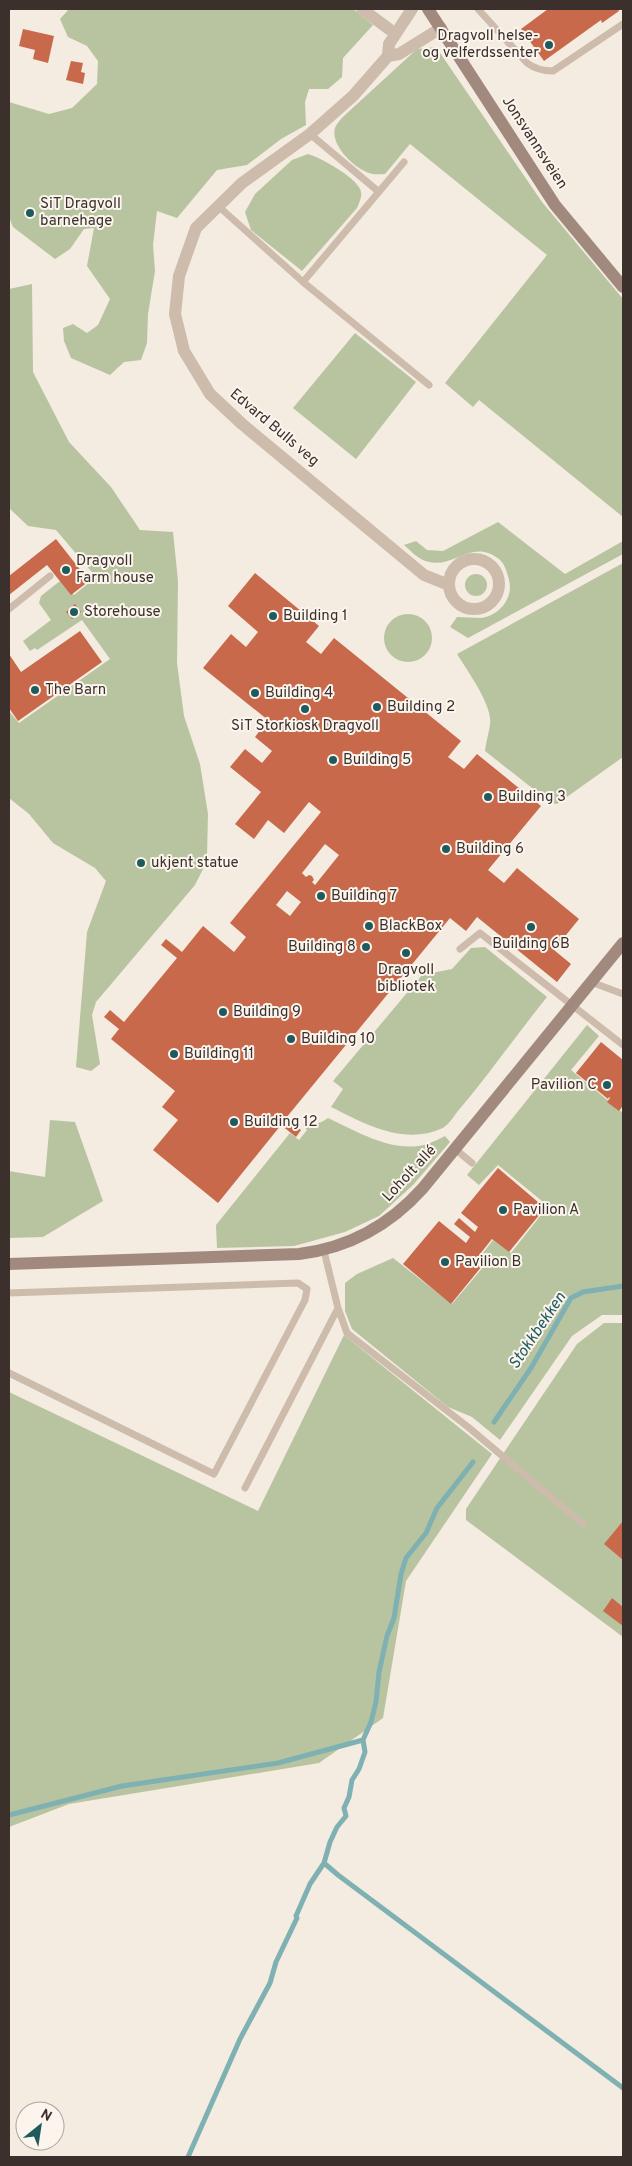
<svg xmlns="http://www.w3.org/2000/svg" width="632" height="2166" viewBox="0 0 632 2166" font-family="Overpass,sans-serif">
	<rect width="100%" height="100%" fill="#f4ebe1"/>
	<!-- green -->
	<path fill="#b8c4a0" d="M69,9H353L373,25L343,58L342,77L328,89H309L305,102L306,125L281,139L247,165L217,170L177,218L157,211L153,245L155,271L148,314L147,343L141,360L124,362L110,375L71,358L64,341L63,328L73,324L87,333L98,325L110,299L87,266L94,228L84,229L70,249L55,259L13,227L9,217V102L49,114L72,108L97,84L98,61L87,46L68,37L60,19Z
		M436,47L542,202L623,299V517L479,400L473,407L445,383L547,255L410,144L385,174C379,174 374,175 369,173C354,168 330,145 335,128C337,123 342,118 345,115L417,49Z
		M308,154C321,158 354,176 360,189C363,195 360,201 357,208L302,271L251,230L245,212L255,194L292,160Z
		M32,284L33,372L69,442L111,487L140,530L173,532L178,581L177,663L184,716L200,764L208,814L207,855L204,867L195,885L96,1002L92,1015L100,1064L91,1071L76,1067L87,932L106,881L95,868L53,843L29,814L9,798V711L19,723L110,659L82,620L37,650L35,648L30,651L23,641L51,620L39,603L41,596L60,581L74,595L96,577L56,530L28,526L9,508V289Z
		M355,333L416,382L356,459L293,408Z
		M498,522L565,574L623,541V554L468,638L450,627L457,617C465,617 473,618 481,618C499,616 514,598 509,580C507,572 505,564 499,559C472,538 455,568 429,562C419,560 412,552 404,545L416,541L427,550L443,551Z
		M623,563V757L557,804L551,803L485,751C486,741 489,733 490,724C493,706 467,670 457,654Z
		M465 585a11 11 0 1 1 22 0a11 11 0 1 1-22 0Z
		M384 638a24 24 0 1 1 48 0a24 24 0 1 1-48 0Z
		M485,947L547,997C518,1033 492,1070 463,1105C457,1111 450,1124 443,1128C404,1146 365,1124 331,1107L343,1089L333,1081L422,975L452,969L471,948Z
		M587,1025L599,1036L571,1070L623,1113V1315H602L572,1336L500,1440L472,1417L448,1407L352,1329L345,1311V1283L357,1274L393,1258L452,1304L490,1259L483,1253L493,1240L511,1253L548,1206L498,1165L479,1185L467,1175Z
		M328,1118C358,1132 394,1154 427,1144C433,1142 439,1139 445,1136L450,1142L413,1185L379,1216L345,1232L294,1246L217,1248L216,1225L290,1133L299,1140L307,1130L303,1125L305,1121C315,1125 320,1124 328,1118Z
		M50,1120L75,1122L103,1201L43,1237L9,1238V1171L45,1177Z
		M604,1323H623V1637L466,1520V1509L577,1344Z
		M344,1335L492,1454L406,1581L383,1718L319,1763L69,1804L9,1827V1392L258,1511Z"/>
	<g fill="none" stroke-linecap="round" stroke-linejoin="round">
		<!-- stream -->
		<path stroke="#7fb0b2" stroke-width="5" d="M494,1422L531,1368L571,1298L583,1292L623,1286
			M9,1815L122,1786L278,1763L363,1740L371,1722L376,1702L379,1672L387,1636L394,1618L401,1574L406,1558L426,1533L437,1508L473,1462
			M324,1863L338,1875L623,2088
			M188,2157L240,2039L270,1983L276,1962L297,1918L296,1916L310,1884L324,1863L330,1842L337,1827L346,1816L344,1808L349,1797L352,1780L359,1769L365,1752L363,1740"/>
	</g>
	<!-- building -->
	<path fill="#c8694b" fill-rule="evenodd" d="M548,9H618L619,11L602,23L601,20L544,61L521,29Z
		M23,29L54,36L48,63L33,59L35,50L19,46Z
		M71,61L83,63L81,72L85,73L83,84L66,80Z
		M56,539L89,581L71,595L47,565L9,595V576Z
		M255,573L319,626L306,642L321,654L334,638L461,741L448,757L464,769L477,754L541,806L488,870L504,883L517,868L579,919L554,950L571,964L557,982L477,917L466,931L450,918L286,1118L301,1130L296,1137L281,1125L218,1203L153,1150L178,1120L162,1107L175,1091L111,1039L119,1029L104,1017L110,1010L124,1022L177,958L161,945L166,939L182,952L203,926L234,952L246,937L230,923L321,812L309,802L284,833L268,820L254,839L235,824L261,792L230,767L245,749L262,763L272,751L255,737L268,720L203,668L231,634L246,647L258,632L228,606ZM325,844L339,855L315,885L312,882L314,880L312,876L309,875L306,877L302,873ZM287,891L301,902L290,916L276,905Z
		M75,604L81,612L72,619L66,612Z
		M80,631L102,662L18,721L9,708V654L21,672Z
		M601,1042L623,1060V1109L622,1107L619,1111L607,1102L610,1098L609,1097L608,1099L576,1073Z
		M498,1168L545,1208L509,1252L492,1239L480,1254L487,1260L451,1304L403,1264L439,1221L466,1243L470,1237L454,1224L459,1218L475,1232L478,1227L461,1213Z
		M623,1521V1560L604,1544Z
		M612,1598L623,1607V1626L603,1611Z"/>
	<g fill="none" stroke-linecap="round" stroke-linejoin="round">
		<!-- lane -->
		<path stroke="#cdbbac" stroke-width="7" d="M478,9L527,63C535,69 542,71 553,71L623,24
			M310,134L379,192
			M217,205L303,282L429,385
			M303,282L404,162
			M9,609L50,576
			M460,949L480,933L623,1045
			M591,982L623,994
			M455,1149L472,1163
			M324,1251L338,1308L347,1333L468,1427L583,1524
			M9,1293L298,1283L307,1289L305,1300L214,1474L9,1373
			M245,1488L338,1308"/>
		<!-- street -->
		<path stroke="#cdbbac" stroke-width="12" d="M362,9L389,29
			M412,9L389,44L388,56L399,54L441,28
			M388,56L353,96L310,134L242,183L196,228L179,276L175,314L184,351L210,394L242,424L424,575L449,585
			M449 584a25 25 0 1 1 50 0a25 25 0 1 1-50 0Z"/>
		<!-- secondary -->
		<path stroke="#a18a7d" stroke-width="12" d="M428,9L555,205L623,287
			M9,1264L299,1254C348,1248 390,1225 423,1188L623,943"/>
	</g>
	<!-- markers -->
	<g fill="#1f5a5e" stroke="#fbf5ee" stroke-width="2">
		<circle cx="549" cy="45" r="5"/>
		<circle cx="30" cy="213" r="5"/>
		<circle cx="66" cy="570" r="5"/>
		<circle cx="74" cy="612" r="5"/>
		<circle cx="273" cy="616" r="5"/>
		<circle cx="35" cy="690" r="5"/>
		<circle cx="255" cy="693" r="5"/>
		<circle cx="377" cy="707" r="5"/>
		<circle cx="305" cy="709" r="5"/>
		<circle cx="333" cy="760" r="5"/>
		<circle cx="488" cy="797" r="5"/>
		<circle cx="446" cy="849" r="5"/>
		<circle cx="141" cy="863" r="5"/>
		<circle cx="321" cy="896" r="5"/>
		<circle cx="369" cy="926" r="5"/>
		<circle cx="531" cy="927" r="5"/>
		<circle cx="366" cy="947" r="5"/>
		<circle cx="406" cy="953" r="5"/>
		<circle cx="223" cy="1012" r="5"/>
		<circle cx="291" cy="1039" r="5"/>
		<circle cx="174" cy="1054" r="5"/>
		<circle cx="607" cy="1085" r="5"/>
		<circle cx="234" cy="1122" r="5"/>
		<circle cx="503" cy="1210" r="5"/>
		<circle cx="445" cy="1262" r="5"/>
	</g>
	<g text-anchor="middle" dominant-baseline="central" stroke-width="4" stroke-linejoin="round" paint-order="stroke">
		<!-- poi labels -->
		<g font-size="15" fill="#3b302b" stroke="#fbf5ee" text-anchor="start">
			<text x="539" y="36" text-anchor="end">Dragvoll helse-<tspan x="539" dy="17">og velferdssenter</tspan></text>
			<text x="40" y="204">SiT Dragvoll<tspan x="40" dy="17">barnehage</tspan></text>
			<text x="76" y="561">Dragvoll<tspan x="76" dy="17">Farm house</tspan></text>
			<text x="84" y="612">Storehouse</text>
			<text x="283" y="616">Building 1</text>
			<text x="45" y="690">The Barn</text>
			<text x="265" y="693">Building 4</text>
			<text x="387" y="707">Building 2</text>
			<text x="305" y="726" text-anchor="middle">SiT Storkiosk Dragvoll</text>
			<text x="343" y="760">Building 5</text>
			<text x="498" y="797">Building 3</text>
			<text x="456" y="849">Building 6</text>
			<text x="151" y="863">ukjent statue</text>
			<text x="331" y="896">Building 7</text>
			<text x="379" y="926">BlackBox</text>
			<text x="531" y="944" text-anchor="middle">Building 6B</text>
			<text x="356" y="947" text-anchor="end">Building 8</text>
			<text x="406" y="970" text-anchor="middle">Dragvoll<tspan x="406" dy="17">bibliotek</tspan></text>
			<text x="233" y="1012">Building 9</text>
			<text x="301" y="1039">Building 10</text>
			<text x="184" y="1054">Building 11</text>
			<text x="597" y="1085" text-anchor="end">Pavilion C</text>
			<text x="244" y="1122">Building 12</text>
			<text x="513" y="1210">Pavilion A</text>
			<text x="455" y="1262">Pavilion B</text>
		</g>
		<!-- street labels -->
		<g font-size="15" fill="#3b302b" stroke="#fbf5ee">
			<text transform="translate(534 143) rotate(57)">Jonsvannsveien</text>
			<text transform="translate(274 428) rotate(40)">Edvard Bulls veg</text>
			<text transform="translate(410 1174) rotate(-47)">Loholt allé</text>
		</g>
		<!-- water labels -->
		<g font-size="16" font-style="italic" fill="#1f5a5e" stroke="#fbf5ee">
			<text transform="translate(538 1331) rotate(-56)">Stokkbekken</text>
		</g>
	</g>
	<!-- border -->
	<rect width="632" height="2166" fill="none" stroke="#3b302b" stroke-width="20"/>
	<!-- north arrow -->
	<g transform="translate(40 2126) rotate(30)"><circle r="24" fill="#fbf5ee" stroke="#aea6a0"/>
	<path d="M0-4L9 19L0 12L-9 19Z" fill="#1f5a5e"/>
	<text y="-8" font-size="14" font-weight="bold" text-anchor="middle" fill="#3b302b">N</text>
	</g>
</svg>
